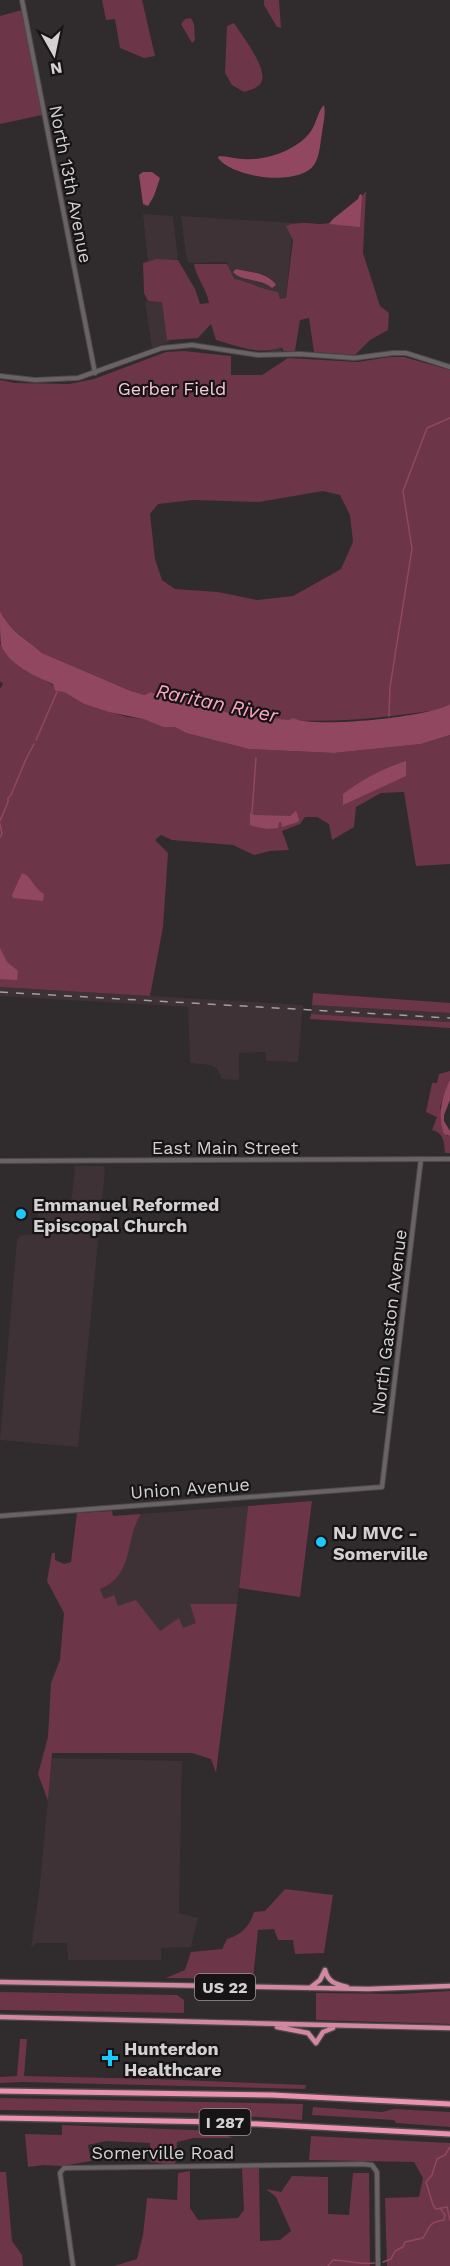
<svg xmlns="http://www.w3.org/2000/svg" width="450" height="2266" viewBox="0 0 450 2266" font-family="'Work Sans',sans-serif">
	<rect width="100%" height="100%" fill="#302b2c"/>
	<!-- built -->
	<path fill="#3f3236" d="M143,214L173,216L178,259L148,262Z
		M181,216L293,223L281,352H270L276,294L228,284V262L189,263L186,255Z
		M164,300L169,342L152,348L145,302Z
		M0,987L303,1005L298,1062L266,1061V1052L239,1053V1080L222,1079L217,1069L211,1065L190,1063L188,1007L0,996Z
		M312,1005L450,1013V1022L311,1014Z
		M75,1166H103L105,1170L78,1447L0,1440L17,1239L21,1235L38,1234V1204H71Z
		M248,1506L229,1673L74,1666L96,1588L141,1514Z
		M52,1758L182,1761L179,1913L198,1918L191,1947L161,1948V1960H68L67,1943H36L31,1948L39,1893Z"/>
	<!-- green -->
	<path fill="#6d3548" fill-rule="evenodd" d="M102,0H142L155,56L144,58L120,48L115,19L106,20Z
		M264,0H279L281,28L277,27L264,5Z
		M22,10L42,115L0,124V16Z
		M191,18L194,24L195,40L192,43L181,24L185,19Z
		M234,23C242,36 269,69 261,83C258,88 250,90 244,92L232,85L225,73L227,26Z
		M366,191L363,253L380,306L389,313L388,330L370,340L355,355L314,352L309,318L300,320L295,351H284L281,347C260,356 237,346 216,340L211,324L198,338L167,340L162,302L148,301L144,293L143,263L157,259L178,260L195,289L200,304L209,303C207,289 196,278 194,264H227L234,279C250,282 263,290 278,292L280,299L286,298L293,240L286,226C297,222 306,223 318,224C342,225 353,208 366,191Z
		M184,351L231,356V375H262L288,358L358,362L389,357H404L450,370V704L443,709C372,720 310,726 238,715C209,710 179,699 150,692L145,695L131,691L42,653C25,637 14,635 0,611V380L15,383L69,384L94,379L166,352ZM323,491L340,495L350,515L353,542L341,569L293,596L257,600L218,592L175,589L162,580L155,559L150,514L158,504L193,500L259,502Z
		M0,644L18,665L53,685L55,691L64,692L84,704L127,717L143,719L163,727H175L186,733L249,749L334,753L421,744L450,735V864L416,866L404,792L381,793L356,807L354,827L332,840L329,824L317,817H305L300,824L282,831L289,850L270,851L254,855L233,845L172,840L161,835L155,840L168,853L163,927L150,996L0,987V689L3,684L0,681Z
		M313,993L450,1003V1013L312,1005Z
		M311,1014L450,1022V1028L310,1019Z
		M450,1071V1079L440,1107L447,1136H450V1153H445C444,1142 444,1133 432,1130L437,1117L426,1112L432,1083H437L439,1074Z
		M312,1501L300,1597L239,1588L248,1506Z
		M112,1511L113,1516L141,1514C124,1540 135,1575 100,1589L104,1599L114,1595L118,1606L136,1600L160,1631L179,1618L183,1628L196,1623L190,1604H237L216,1773L211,1759L192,1753H52L48,1801L38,1774L48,1737L51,1683L60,1660L64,1613L47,1581L52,1553H55V1560L64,1564L71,1562L77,1513Z
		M285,1889L333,1895L324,1953L295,1954L293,1940H278L274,1929L258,1930L253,1979L166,1978L185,1970L191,1952L222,1949L227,1939C241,1935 250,1926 254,1912L265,1911Z
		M450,1991V2024L316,2020V1993L399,1994Z
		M0,1992L177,1995L184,2000V2013L0,2010Z
		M20,2039H27L24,2076L156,2079L306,2085L305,2089L22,2082L0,2083V2077L17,2076Z
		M0,2098L303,2104L302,2120L198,2113L0,2110Z
		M313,2107L382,2112L394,2109L450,2112V2127L396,2123L394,2120L312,2115Z
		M62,2125L218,2131L233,2138H194L177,2142L175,2165L150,2162V2143L106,2141L88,2145L91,2161L62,2166L43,2165L28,2167L25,2134L62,2135Z
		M311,2136L450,2143V2266H387L385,2198L419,2197L423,2178L414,2162L309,2160Z
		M259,2167L260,2241L280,2240L291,2231L276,2197L266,2189L281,2192L292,2176L328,2177V2214L349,2215L353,2173H369L370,2266H114L137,2259L143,2235L147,2198L177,2200L178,2173L190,2171V2208L198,2220L238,2218L244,2210L242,2168Z
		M0,2172H6L12,2241L22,2255L23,2266H0Z"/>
	<!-- water -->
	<path fill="#924761" d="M324,105C326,113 323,124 322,133C320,143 320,156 314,165C298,187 233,178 218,158L219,156C227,156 235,159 243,159C266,161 298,150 311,131C317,123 317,112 324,105Z
		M143,172H152L160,178L154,196L148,206L143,204L139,175Z
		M360,194L362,195L360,227L329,224L333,219L358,199Z
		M236,269C249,272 268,273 276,285L272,288C261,278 242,282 233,272Z
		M0,611C14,636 25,637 42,653L131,691L145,695L150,692L237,715L289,720L293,718C312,729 431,717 450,704V735L421,744L334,753L249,749L186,733L175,727H163L143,719L109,712L84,704L64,692L55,691L53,684C35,676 9,665 1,645C0,636 0,621 0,611Z
		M406,761V776L343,805V794C363,779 382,769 406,761Z
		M296,811L299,819L298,822L282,827L281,822H279L278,828C269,830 259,828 250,825V813L255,815L290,816Z
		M22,873C32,876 33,888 44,894L43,901L13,898L12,895Z
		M0,948L7,962L18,971L17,980L0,979Z
		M450,1079V1100L444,1115V1121L450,1131V1136L444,1134C437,1114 442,1098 450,1079Z"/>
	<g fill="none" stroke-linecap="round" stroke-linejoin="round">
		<!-- stream -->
		<path stroke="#924761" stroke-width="1.5" d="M389,716L390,687L412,549L403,491L427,428L450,418
			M36,740L57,692
			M252,813L256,758
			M0,821L8,802V798L11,795L26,759L34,744
			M0,824L2,834L0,837
			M450,2147L445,2155L437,2159L432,2175L426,2182L433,2205L436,2209L447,2207L450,2220
			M383,2262L391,2259L395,2251L403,2247L405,2242L423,2238C431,2226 427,2223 444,2220L445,2215L440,2208
			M328,2266L333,2260C348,2260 357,2265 375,2263"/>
		<!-- tertiary casing -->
		<g stroke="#4d484a" stroke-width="6">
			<path id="tertiary" d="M22,0L95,373
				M0,376L35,380L78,378L162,348L192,345L258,355L300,354L355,358L393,353H406L450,367
				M0,1161L450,1159
				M0,1516L382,1487L421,1159
				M73,2266L60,2173L64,2168L363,2164L372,2165L377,2172L378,2266"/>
		</g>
		<!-- trunk casing -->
		<g stroke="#4d484a" stroke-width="7">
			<path id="trunk" d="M325,1970C328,1982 335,1984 347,1987
				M0,1982L368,1989L450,1986
				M310,1988L320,1980L325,1970
				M0,2017L450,2028
				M277,2027L308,2033L316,2043
				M316,2043L323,2032L333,2028"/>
		</g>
		<!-- motorway casing -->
		<g stroke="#4d484a" stroke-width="8">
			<path id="motorway" d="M0,2091L272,2095L450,2104
				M0,2118L219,2122L450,2134"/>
		</g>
		<!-- tertiary -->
		<use href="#tertiary" stroke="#696365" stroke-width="4"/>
		<!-- trunk -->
		<use href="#trunk" stroke="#d288a0" stroke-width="4.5"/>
		<!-- motorway -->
		<use href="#motorway" stroke="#ed92ae" stroke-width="5"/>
		<!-- rail -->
		<path stroke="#a39fa0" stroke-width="1.5" stroke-dasharray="8 8" stroke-linecap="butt" d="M0,992L450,1018"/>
	</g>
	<!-- markers -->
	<g fill="#1cc9fc" stroke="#171415" stroke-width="2">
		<circle cx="21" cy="1214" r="6"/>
		<circle cx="321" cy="1542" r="6"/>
		<path d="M107 2049h6v6h6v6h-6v6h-6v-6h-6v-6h6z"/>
	</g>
	<g text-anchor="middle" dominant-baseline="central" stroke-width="4.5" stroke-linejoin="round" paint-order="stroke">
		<!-- shield labels -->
		<g fill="#171415" stroke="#9b9899" stroke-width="1.5">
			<rect x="195" y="1974" width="60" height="26" rx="4.5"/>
			<rect x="199.5" y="2109" width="51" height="26" rx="4.5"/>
		</g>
		<g font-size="16" font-weight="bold" fill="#d4d1d2">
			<text x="225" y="1987">US 22</text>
			<text x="225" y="2122">I 287</text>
		</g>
		<!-- street labels -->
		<g font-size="18" fill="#d4d1d2" stroke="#171415">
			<text transform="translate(71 184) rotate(79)">North 13th Avenue</text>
			<text x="225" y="1147">East Main Street</text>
			<text transform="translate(389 1322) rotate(-83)">North Gaston Avenue</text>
			<text transform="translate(190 1488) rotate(-4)">Union Avenue</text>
			<text x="163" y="2152">Somerville Road</text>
		</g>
		<!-- park labels -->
		<g font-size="18" fill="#f8cad7" stroke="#171415">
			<text x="172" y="388">Gerber Field</text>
		</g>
		<!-- poi labels -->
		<g font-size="18" font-weight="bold" fill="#d4d1d2" stroke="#171415" text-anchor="start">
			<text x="33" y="1204">Emmanuel Reformed<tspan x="33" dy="21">Episcopal Church</tspan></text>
			<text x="333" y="1532">NJ MVC -<tspan x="333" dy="21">Somerville</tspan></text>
			<text x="124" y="2048">Hunterdon<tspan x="124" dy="21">Healthcare</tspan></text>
		</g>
		<!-- water labels -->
		<g font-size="20" font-style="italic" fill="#fea6c1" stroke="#171415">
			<text transform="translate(217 703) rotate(12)">Raritan River</text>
		</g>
	</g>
	<!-- north arrow -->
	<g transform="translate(54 54) rotate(171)" stroke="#171415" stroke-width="4.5" paint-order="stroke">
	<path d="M0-4.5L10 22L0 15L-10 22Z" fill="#d4d1d2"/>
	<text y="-9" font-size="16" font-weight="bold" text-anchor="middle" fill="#d4d1d2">N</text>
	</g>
</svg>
